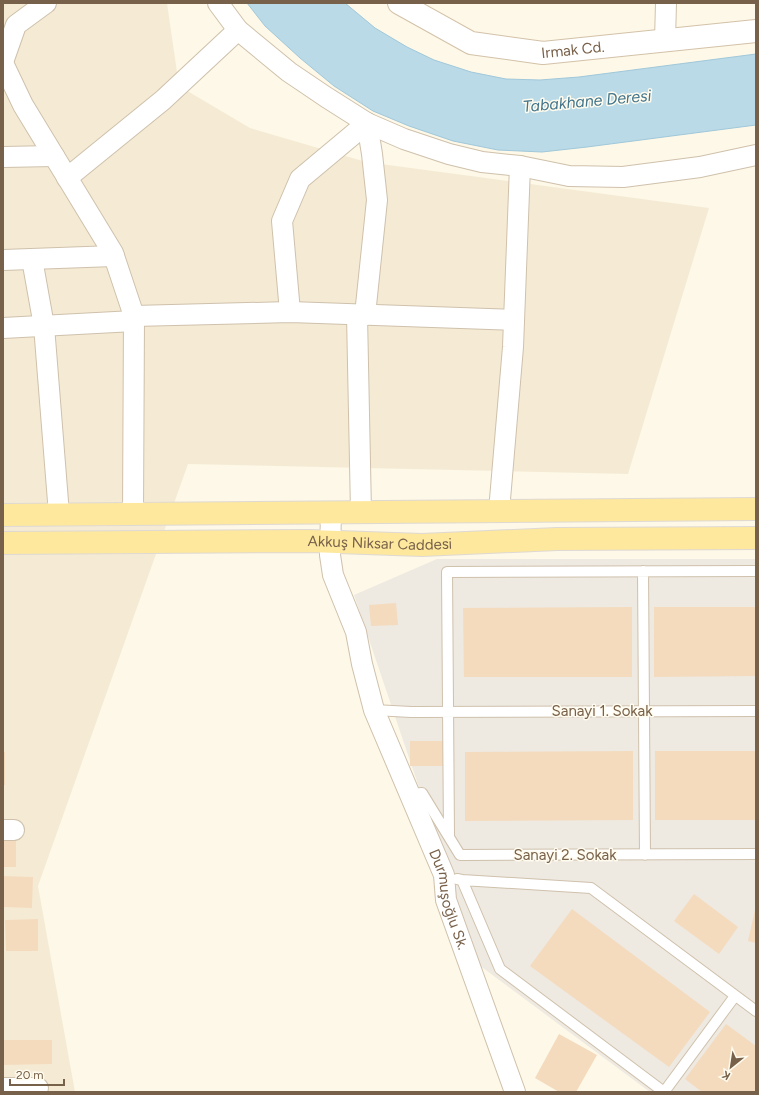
<svg xmlns="http://www.w3.org/2000/svg" width="759" height="1095" viewBox="0 0 759 1095" font-family="Figtree,sans-serif">
	<rect width="100%" height="100%" fill="#fdf8e7"/>
	<!-- residential -->
	<path fill="#f5ebd5" d="M3,3H167L179,86L250,128L366,162L709,208L628,474L188,464L38,886L75,1092H3Z"/>
	<!-- industrial -->
	<path fill="#eee9e1" d="M437,559H756V1092H650L479,965L354,595Z"/>
	<!-- water -->
	<path fill="#badae8" stroke="#a0c8da" d="M247,3H345L375,28L407,47L434,60L471,72L506,79L540,80L579,77L756,54V125L587,147L542,152L498,150L453,141L409,126L373,111L334,86L300,58L265,26Z"/>
	<!-- building -->
	<path fill="#f4dbbe" d="M396,603L398,625L371,626L369,605Z
		M632,607V677H464L463,608Z
		M654,607H756V676L654,677Z
		M410,741H445V766H410Z
		M633,751V820L465,821V752Z
		M655,751H756V820H655Z
		M3,752H5V785H3Z
		M3,836H16V867H3Z
		M3,876L33,877L32,908L3,907Z
		M694,894L738,927L719,954L674,921Z
		M572,909L710,1012L669,1067L530,966Z
		M755,910H756V943L748,941Z
		M38,919V951H6L5,920Z
		M726,1024L756,1046V1092H702L685,1079Z
		M559,1034L597,1055L576,1092H559L535,1078Z
		M3,1040H52V1064L3,1065Z"/>
	<g fill="none" stroke-linecap="round" stroke-linejoin="round">
		<!-- lane casing -->
		<g stroke="#cfc1ac" stroke-width="12">
			<path id="lane" d="M643,571L645,855
				M374,710L411,712L756,711
				M409,794L422,793L460,855L756,854
				M449,837L447,572L756,571
				M457,879L462,880L500,969L664,1092
				M462,880L591,888L756,1011
				M664,1092L735,996"/>
		</g>
		<!-- street casing -->
		<g stroke="#cfc1ac" stroke-width="22">
			<g id="street">
				<path d="M218,3L238,30L289,72L326,97L367,123L404,139L449,154L482,162L520,166L569,176L623,177L700,167L756,155"/>
				<path d="M665,40L666,3"/>
				<path d="M3,62L16,25L46,3"/>
				<path d="M3,63L23,105L113,253L134,316L133,514"/>
				<path d="M3,157L54,156"/>
				<path d="M67,178L163,100L238,30"/>
				<path d="M32,259L44,326L59,514"/>
				<path d="M3,260L114,256"/>
				<path d="M290,312L282,221L300,179L367,123"/>
				<path d="M357,315L361,512"/>
				<path d="M365,315L377,200L372,154L367,123"/>
				<path d="M134,316L290,312L514,320"/>
				<path d="M3,328L134,321"/>
				<path d="M499,511L513,347L520,166"/>
				<path id="s1" d="M331,512L330,555L333,575L356,632L362,664L374,710L444,875L446,900L515,1092"/>
				<path d="M3,830H14"/>
				<path d="M3,1088H38"/>
			</g>
		</g>
		<!-- secondary casing -->
		<g stroke="#d3c2a9" stroke-width="24">
			<g id="secondary">
				<path id="s2" d="M399,3L471,43L543,53L756,31"/>
			</g>
		</g>
		<!-- primary casing -->
		<g stroke="#dfd9d4" stroke-width="24">
			<g id="primary">
				<path d="M3,515L756,509"/>
				<path id="s3" d="M3,543L310,541L422,545L557,539L756,538"/>
			</g>
		</g>
		<!-- lane -->
		<use href="#lane" stroke="#fff" stroke-width="10"/>
		<!-- street -->
		<use href="#street" stroke="#fff" stroke-width="20"/>
		<!-- secondary -->
		<use href="#secondary" stroke="#fff" stroke-width="22"/>
		<!-- primary -->
		<use href="#primary" stroke="#fde89e" stroke-width="22"/>
	</g>
	<g text-anchor="middle" dominant-baseline="central" stroke-width="3" stroke-linejoin="round" paint-order="stroke">
		<!-- street labels -->
		<g font-size="15" fill="#78614a" stroke="#fffbee">
			<text stroke="none"><textPath href="#s2" startOffset="185">Irmak Cd.</textPath></text>
			<text stroke="none"><textPath href="#s3" startOffset="377">Akkuş Niksar Caddesi</textPath></text>
			<text x="602" y="711">Sanayi 1. Sokak</text>
			<text x="565" y="855">Sanayi 2. Sokak</text>
			<text stroke="none"><textPath href="#s1" startOffset="409">Durmuşoğlu Sk.</textPath></text>
		</g>
		<!-- water labels -->
		<g font-size="16" font-style="italic" fill="#42758c" stroke="#fffbee">
			<text transform="translate(587 101) rotate(-5)">Tabakhane Deresi</text>
		</g>
	</g>
	<!-- border -->
	<rect width="759" height="1095" fill="none" stroke="#78614a" stroke-width="8"/>
	<!-- north arrow -->
	<g transform="translate(731 1067) rotate(210)" stroke="#fffbee" stroke-width="3" paint-order="stroke">
	<path d="M0-3L7 15L0 10L-7 15Z" fill="#78614a"/>
	<text y="-6" font-size="11" font-weight="bold" text-anchor="middle" fill="#78614a">K</text>
	</g>
	<!-- scale -->
	<path d="M10 1079v6h54v-6" fill="none" stroke="#78614a" stroke-width="2"/>
	<text x="16" y="1079" font-size="12" fill="#78614a" stroke="#fffbee" stroke-width="3" paint-order="stroke">20 m</text>
</svg>
